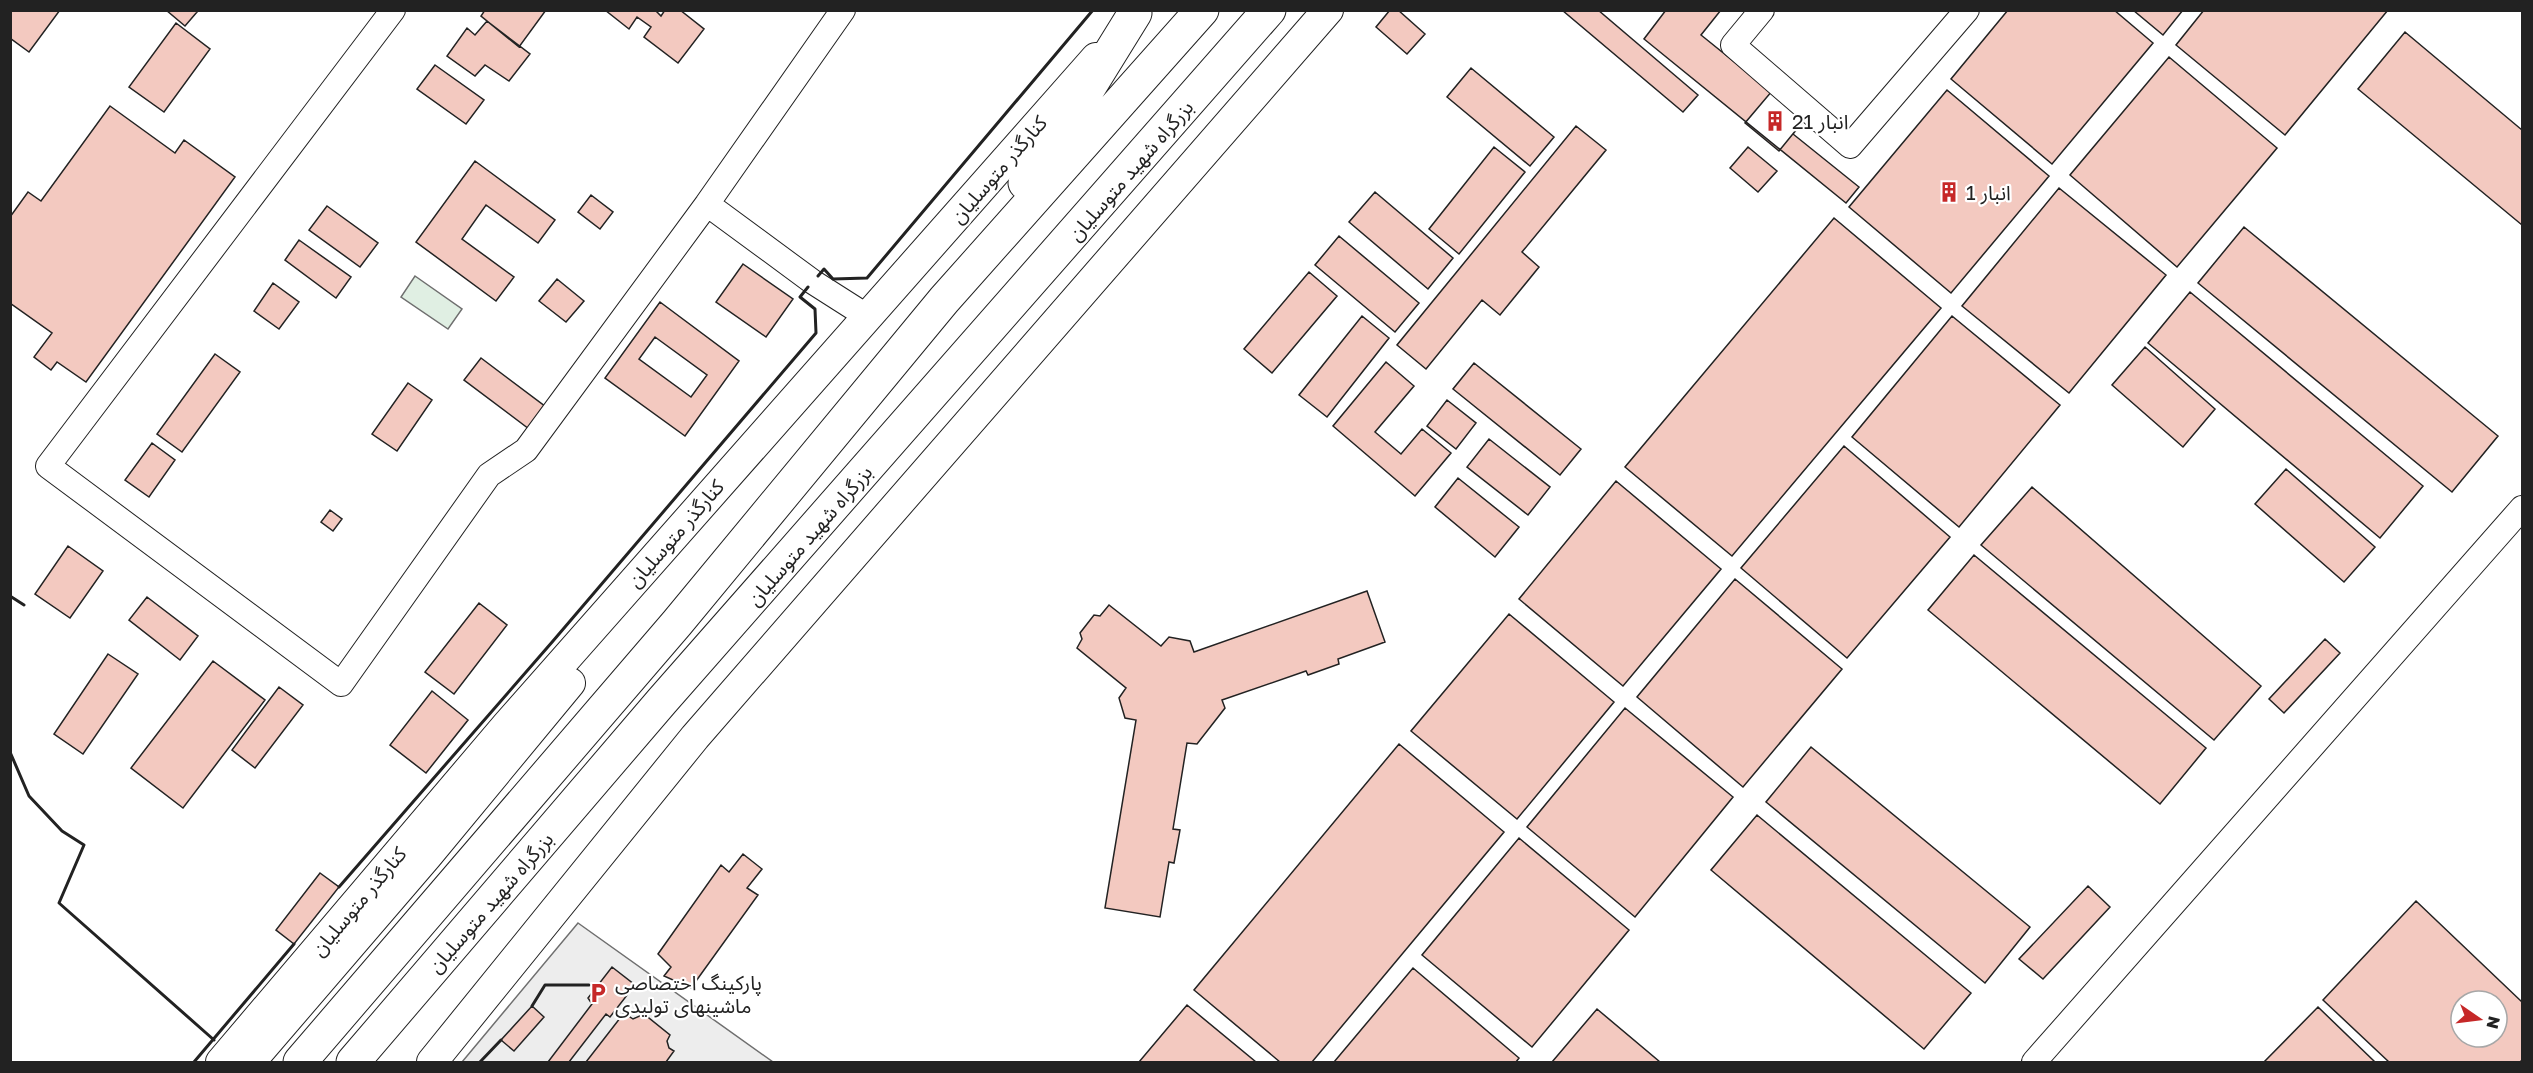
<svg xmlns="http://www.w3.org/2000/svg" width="2533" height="1073" viewBox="0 0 2533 1073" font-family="'Golos Text','Noto Sans Arabic',sans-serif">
	<rect width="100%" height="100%" fill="#fff"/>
	<!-- green -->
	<path fill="#e0efe3" stroke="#6f6f6f" stroke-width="1.5" d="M415,276L462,309L448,329L401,297Z"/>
	<!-- parking -->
	<path fill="#ededed" stroke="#6f6f6f" stroke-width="1.5" d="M578,923L773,1062H462Z"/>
	<!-- building -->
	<path fill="#f3c9c0" stroke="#222" stroke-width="1.5" fill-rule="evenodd" d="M10,10H60L29,52L10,38Z
		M166,10H195L197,12L185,26Z
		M485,10H546L519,47L481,16Z
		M605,10H655L661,16L665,10H680L704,29L678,63L644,37L651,27L637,17L629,29Z
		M1390,10H1398L1425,34L1407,54L1376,27Z
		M1562,10H1598L1698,95L1683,112Z
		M1666,10H1721L1701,35L1805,119L1793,134L1859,187L1846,203L1644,39Z
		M2008,10H2114L2153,43L2052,164L1951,79Z
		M2133,10H2183L2163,35Z
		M2204,10H2388L2285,135L2176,45Z
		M487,21L530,54L509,81L485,65L475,76L447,56L467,28L475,35Z
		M176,23L210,49L164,112L129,87Z
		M2405,32L2522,130V225L2358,89Z
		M2169,57L2277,148L2177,267L2070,175Z
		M435,65L484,100L466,124L417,89Z
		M1471,68L1554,137L1530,166L1447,97Z
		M1947,90L2049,176L1951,293L1849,207Z
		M1772,91L1805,119L1779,151L1745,123Z
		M110,106L175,153L184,140L235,177L86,382L57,362L51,370L34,357L52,333L10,303V217L28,192L41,201Z
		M1576,126L1606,150L1522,252L1539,267L1500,315L1482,300L1426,369L1397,345Z
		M1494,147L1525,172L1459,254L1429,229Z
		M1748,147L1777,171L1758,192L1730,168Z
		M475,161L555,220L538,243L486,205L462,239L514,277L496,301L416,242Z
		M2059,188L2166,275L2069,393L1962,306Z
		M1375,192L1453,258L1428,289L1349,222Z
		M591,195L613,212L600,229L578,212Z
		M327,206L378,243L360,267L309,230Z
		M1834,218L1941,308L1732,556L1625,467Z
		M2244,227L2498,436L2452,492L2198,283Z
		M1339,236L1419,303L1395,332L1315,265Z
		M299,240L351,277L336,298L285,260Z
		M743,264L793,299L766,337L716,302Z
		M1309,272L1337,296L1272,373L1244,349Z
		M557,279L584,301L566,322L539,301Z
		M273,283L299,302L279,329L254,311Z
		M2190,292L2423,486L2380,538L2148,343Z
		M660,302L739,361L685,436L605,378ZM655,337L707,375L691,397L639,359Z
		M1362,316L1389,338L1327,417L1299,395Z
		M1952,316L2060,405L1959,527L1852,437Z
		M2145,347L2215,409L2183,447L2112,385Z
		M215,354L240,372L182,452L157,434Z
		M481,358L550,410L533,432L464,380Z
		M1386,362L1414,386L1375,432L1401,454L1422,429L1451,453L1415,496L1333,426Z
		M1474,363L1581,449L1560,475L1453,389Z
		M408,383L432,400L397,451L372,434Z
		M1447,400L1476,423L1456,449L1427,426Z
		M1489,439L1550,487L1528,515L1467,467Z
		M152,443L175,460L149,497L125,480Z
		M1844,446L1950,537L1847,658L1741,568Z
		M2286,469L2375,547L2344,582L2255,504Z
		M1458,478L1519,527L1495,557L1435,507Z
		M1616,481L1721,569L1623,686L1519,599Z
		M2032,487L2261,686L2214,740L1981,545Z
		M330,510L342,519L333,531L321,522Z
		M68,546L103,571L70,618L35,594Z
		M1974,555L2206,748L2160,804L1928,610Z
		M1735,579L1842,669L1743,787L1637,697Z
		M1367,591L1385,642L1338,659L1339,664L1308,675L1306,671L1222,700L1225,708L1197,744L1187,743L1173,829L1180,830L1174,863L1169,862L1160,917L1105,908L1136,720L1125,718L1119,698L1126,688L1077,648L1082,639L1080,633L1094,615L1100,616L1109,605L1161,646L1169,637L1190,641L1194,652Z
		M147,597L198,636L180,660L129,620Z
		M479,603L507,625L454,694L425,672Z
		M1509,614L1614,702L1517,819L1411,731Z
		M2325,639L2340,653L2284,713L2269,699Z
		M108,654L138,674L83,754L54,734Z
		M213,661L265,700L183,808L131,768Z
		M279,687L303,705L255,768L232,750Z
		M432,691L468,720L426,773L390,745Z
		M1625,708L1733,797L1635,917L1527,827Z
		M1399,744L1504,832L1312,1062H1280L1194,990Z
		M1811,747L2030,927L1985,983L1766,802Z
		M1757,815L1971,993L1924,1049L1711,870Z
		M1519,838L1629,930L1532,1047L1422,955Z
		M743,854L762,869L747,888L758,895L691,988L664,976L671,967L658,954L721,865L729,872Z
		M320,873L339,887L294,944L276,930Z
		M2088,886L2110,907L2043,979L2019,959Z
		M2416,901L2522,1002V1060L2520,1062H2389L2323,1000ZM2461,1001H2497V1037H2461Z
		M612,967L635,985L610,1017L606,1014L569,1062H548L592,1004L588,998Z
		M1413,968L1519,1058L1516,1062H1334Z
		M1187,1005L1256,1062H1139Z
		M532,1006L544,1017L514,1051L501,1040Z
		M2318,1007L2375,1062H2264Z
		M1597,1009L1660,1062H1552Z
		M624,1013L633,1019L644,1014L670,1035L667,1041L669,1048L674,1051L666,1062H586Z"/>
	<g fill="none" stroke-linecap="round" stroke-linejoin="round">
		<!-- minor casing -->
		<g stroke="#222" stroke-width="26">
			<path id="minor" d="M393,10L48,466L341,684L489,475L526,450L707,204L843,10
				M1762,10L1733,45L1850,146L1967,10
				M707,204L813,282L868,317
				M2034,1062L2522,508"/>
		</g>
		<!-- major casing -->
		<g stroke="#222" stroke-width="32">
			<path id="major" d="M221,1062L507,725L1096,58
				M250,1062L427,856L570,683
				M432,1062L695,737L1328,10"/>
		</g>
		<!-- highway casing -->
		<g stroke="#222" stroke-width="35">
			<path id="highway" d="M1025,183L1080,102L1135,13
				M300,1062L677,623L944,300L1202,10
				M353,1062L662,701L1269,10"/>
		</g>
		<!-- minor -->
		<use href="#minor" stroke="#fff" stroke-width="24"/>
		<!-- major -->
		<use href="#major" stroke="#fff" stroke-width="30"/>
		<!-- highway -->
		<use href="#highway" stroke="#fff" stroke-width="33"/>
		<!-- wall -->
		<path stroke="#222" stroke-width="3" d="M818,276L824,269L833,279L867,278L1093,10
			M10,596L24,605
			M10,752L29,796L62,831L84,845L59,903L214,1040
			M339,887L553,641L816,333L815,309L800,297L808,287
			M532,1006L545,985H589
			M194,1062L294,944
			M480,1062L501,1040"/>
	</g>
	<!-- icons -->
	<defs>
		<g id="building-bare" transform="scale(1.62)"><path d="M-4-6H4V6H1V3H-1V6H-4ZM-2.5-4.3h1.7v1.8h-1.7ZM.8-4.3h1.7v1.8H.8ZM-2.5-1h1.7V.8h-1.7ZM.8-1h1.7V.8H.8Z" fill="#c62828" stroke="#fff" stroke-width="2.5" paint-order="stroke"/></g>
		<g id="parking-bare" transform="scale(1.62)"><path d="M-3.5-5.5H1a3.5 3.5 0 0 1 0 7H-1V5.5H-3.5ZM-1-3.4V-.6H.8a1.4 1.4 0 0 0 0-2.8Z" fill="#c62828" stroke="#fff" stroke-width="2.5" paint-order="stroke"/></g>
	</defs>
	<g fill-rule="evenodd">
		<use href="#building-bare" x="1775" y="121"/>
		<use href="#building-bare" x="1949" y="192"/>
		<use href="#parking-bare" x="598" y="993"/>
	</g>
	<g text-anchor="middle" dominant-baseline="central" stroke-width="4.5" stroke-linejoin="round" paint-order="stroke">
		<!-- poi labels -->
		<g font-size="20" fill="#222" stroke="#fff" text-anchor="start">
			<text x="1792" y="121">انبار 21</text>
			<text x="1966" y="192">انبار 1</text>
			<text x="615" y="982">پارکینگ اختصاصی<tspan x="615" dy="23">ماشینهای تولیدی</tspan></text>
		</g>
		<!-- street labels -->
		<g font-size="20" fill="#222" stroke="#fff">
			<text transform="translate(998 169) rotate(-49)">کنارگذر متوسلیان</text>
			<text transform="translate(1130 170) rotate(-49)">بزرگراه شهید متوسلیان</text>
			<text transform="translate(675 533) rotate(-49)">کنارگذر متوسلیان</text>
			<text transform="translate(809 535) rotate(-49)">بزرگراه شهید متوسلیان</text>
			<text transform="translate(358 901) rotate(-50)">کنارگذر متوسلیان</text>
			<text transform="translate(490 902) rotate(-49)">بزرگراه شهید متوسلیان</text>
		</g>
	</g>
	<!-- border -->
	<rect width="2533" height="1073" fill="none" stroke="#222222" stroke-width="24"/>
	<!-- north arrow -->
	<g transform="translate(2479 1019) rotate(104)"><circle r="28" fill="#ffffff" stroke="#a7a7a7" stroke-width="1.5"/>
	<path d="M0-4.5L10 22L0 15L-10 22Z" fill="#c62828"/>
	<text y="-9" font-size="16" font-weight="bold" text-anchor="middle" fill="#222222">N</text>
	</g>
</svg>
